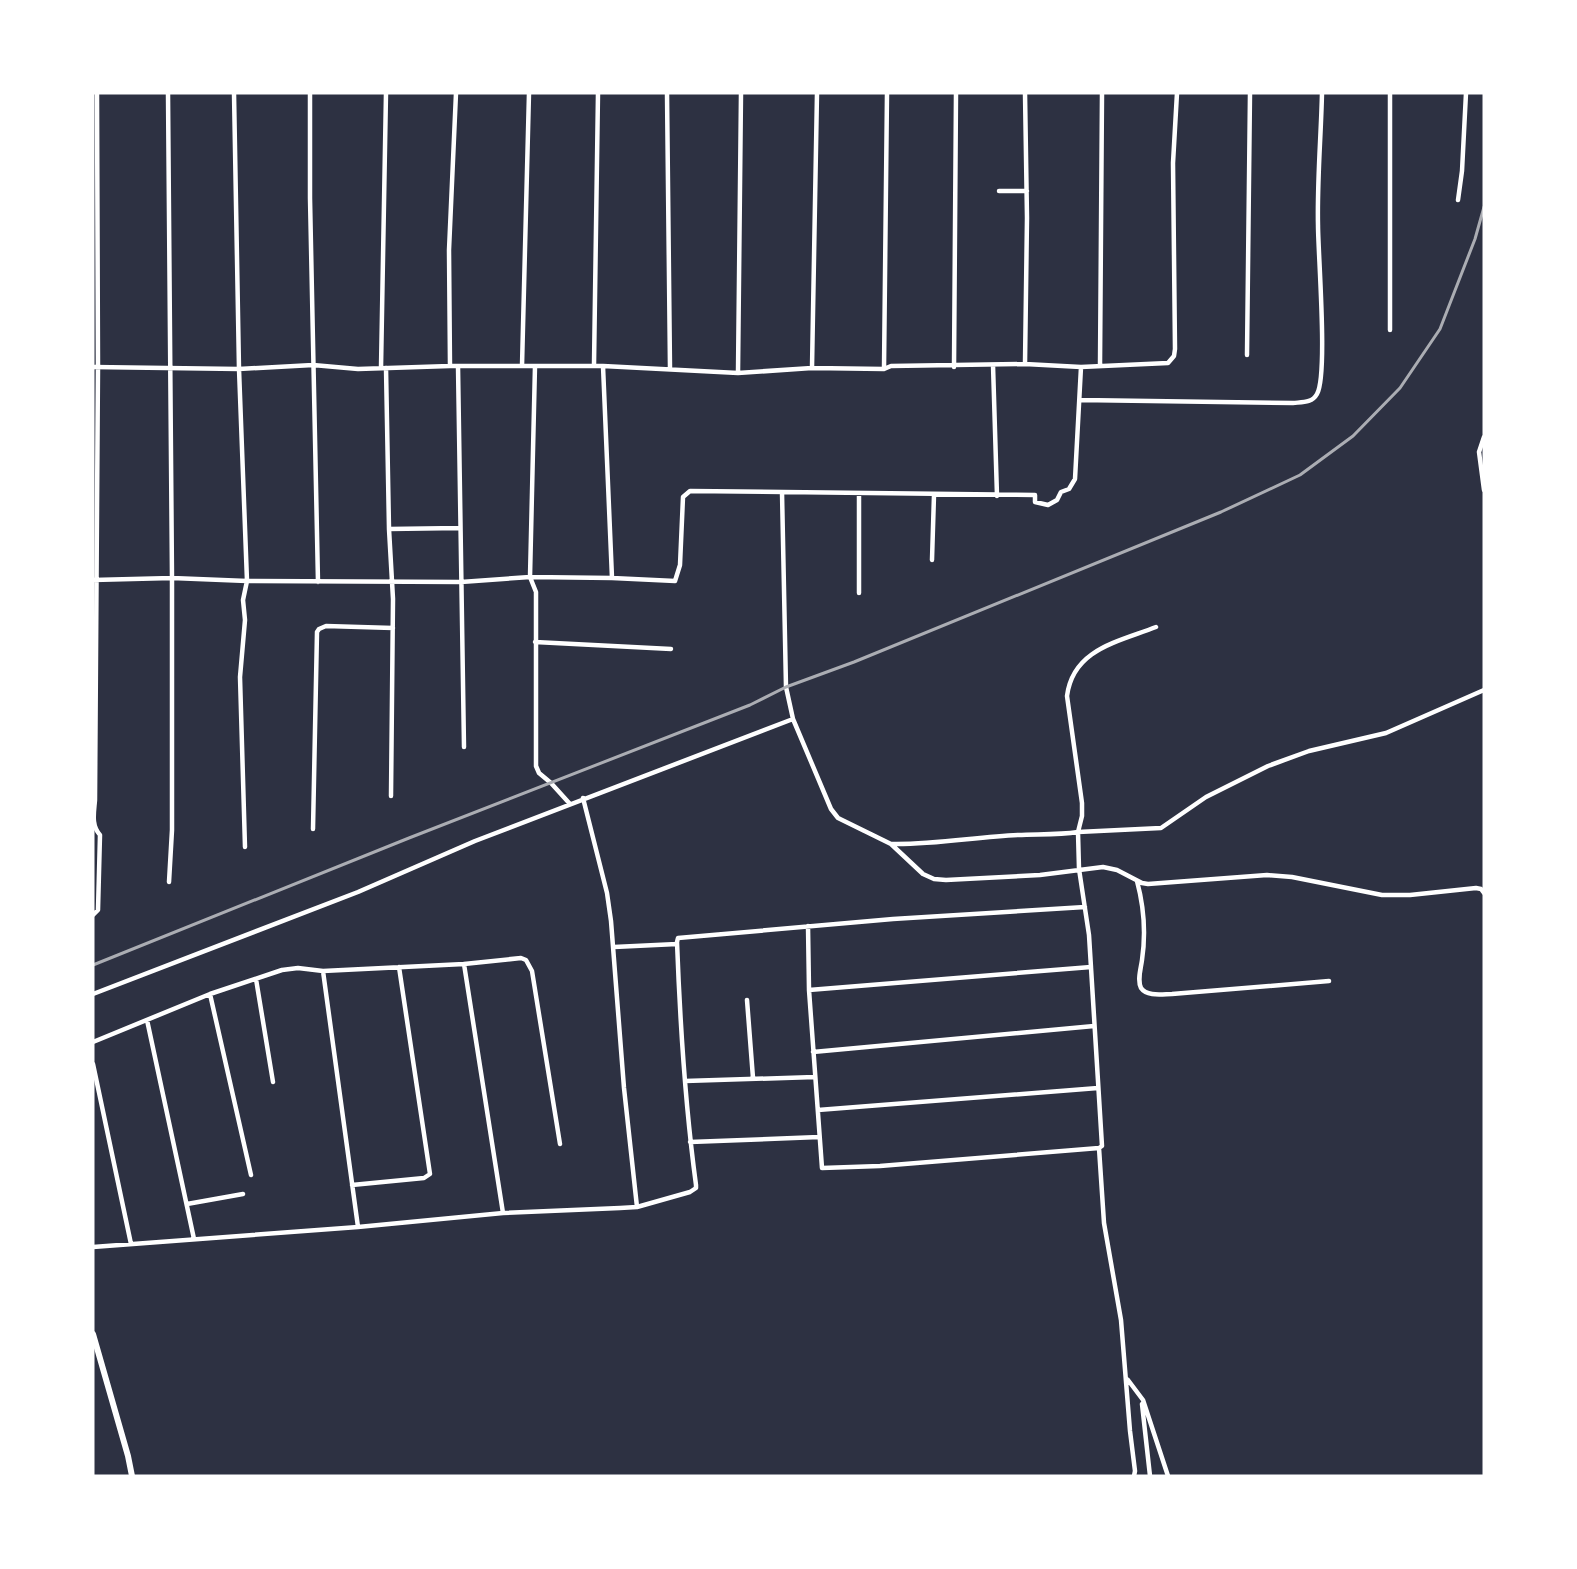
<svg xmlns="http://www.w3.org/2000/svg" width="1577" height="1569" viewBox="0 0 1577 1569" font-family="'Asap Condensed',sans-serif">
	<rect width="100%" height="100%" fill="#2d3142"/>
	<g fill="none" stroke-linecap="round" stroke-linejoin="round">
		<!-- minor -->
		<path stroke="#fff" stroke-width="4.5" d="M168,93L172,578V830L169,882
			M234,93L239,369L247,581L243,600L245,620L240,677L245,847
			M310,93V198L318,582
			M667,93L670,368
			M1390,93V330
			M999,191H1027
			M1458,200L1462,171L1466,93
			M1247,355L1250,93
			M1025,364L1027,218L1025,93
			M594,365L598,93
			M993,365L997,496
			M450,366L449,250L456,93
			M458,366L464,747
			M522,366L529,93
			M535,366L530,577L536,592V766L539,773L551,783L570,804
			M603,366L612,578
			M1100,366L1102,93
			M93,367L239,369L313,365L358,369L450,366H603L738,373L812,368L884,369L891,366L1025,364L1081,367L1168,363L1174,356L1175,349L1173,163L1177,93
			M954,367L956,93
			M381,368L386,93
			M386,368L389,529L393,599L391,796
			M812,368L817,93
			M884,369L887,93
			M738,373L741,93
			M1080,400L1293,403C1303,402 1312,403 1317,394C1328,375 1318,254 1318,225C1317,181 1321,137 1322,93
			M1484,437L1479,452L1484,490
			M782,492L786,687L793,719L831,809L838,818L891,844L923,874L934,879L946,880L1040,875L1103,867L1117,870L1142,883L1148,884L1267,875L1292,877L1382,895H1410L1476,888L1481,889L1484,893
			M389,529L460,528
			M932,560L934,495
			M93,580L172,578L247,581L461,582L530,577L612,578L675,581L680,565L683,497L690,491L1035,495V502L1048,505L1057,500L1061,492L1069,489L1075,479L1081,367
			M859,593V494
			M535,642L671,649
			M583,798L607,893L611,921L624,1088L637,1207
			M313,829L317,632L319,629L326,626L393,628
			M891,844C934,845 975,837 1018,835C1038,834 1058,835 1078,832L1082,816V803L1067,696C1073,649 1118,642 1156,627
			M1137,881C1144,907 1146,933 1142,960C1141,968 1137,980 1141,988C1147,997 1163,994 1172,994L1329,981
			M93,915L98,910L100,835C91,825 94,813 95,800L98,367L97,93
			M808,926L809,990L822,1168L880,1166L1099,1148L1102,1146L1089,935L1079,869L1078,832L1161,828L1206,797L1268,766L1309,751L1386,733L1484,690
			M614,947L677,944
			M464,964L503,1213
			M323,971L358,1227
			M256,979L273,1082
			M809,990L1091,967
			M93,994L358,892L475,841L793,719
			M210,994L251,1175
			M747,1000L753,1078
			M147,1020L194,1239
			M93,1042L210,994L282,970L298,968L323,971L464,964L521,958L526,960L532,971L560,1144
			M813,1052L1094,1026
			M93,1064L131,1244
			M685,1081L815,1077
			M818,1110L1098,1088
			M690,1142L819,1137
			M1099,1148L1104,1223L1121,1320L1130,1431L1135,1471L1134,1476
			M352,1185L424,1178L430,1174L399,967
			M187,1204L243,1194
			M93,1247L358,1227L503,1213L620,1208L637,1207L690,1192L696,1188V1185C685,1104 680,1023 677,942L678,938L893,919L1085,907
			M1128,1380L1143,1400L1168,1476
			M1142,1404L1150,1476"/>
		<!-- secondary -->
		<path stroke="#fff" stroke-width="6" d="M93,1334L128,1456L132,1476"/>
		<!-- rail -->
		<path stroke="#abadb3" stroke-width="3" d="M93,965L409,838L750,705L786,687L854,662L1221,512L1300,475L1353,436L1400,388L1440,329L1475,239L1484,207"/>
	</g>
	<!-- border -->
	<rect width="1577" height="1569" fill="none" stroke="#ffffff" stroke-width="189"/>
</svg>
